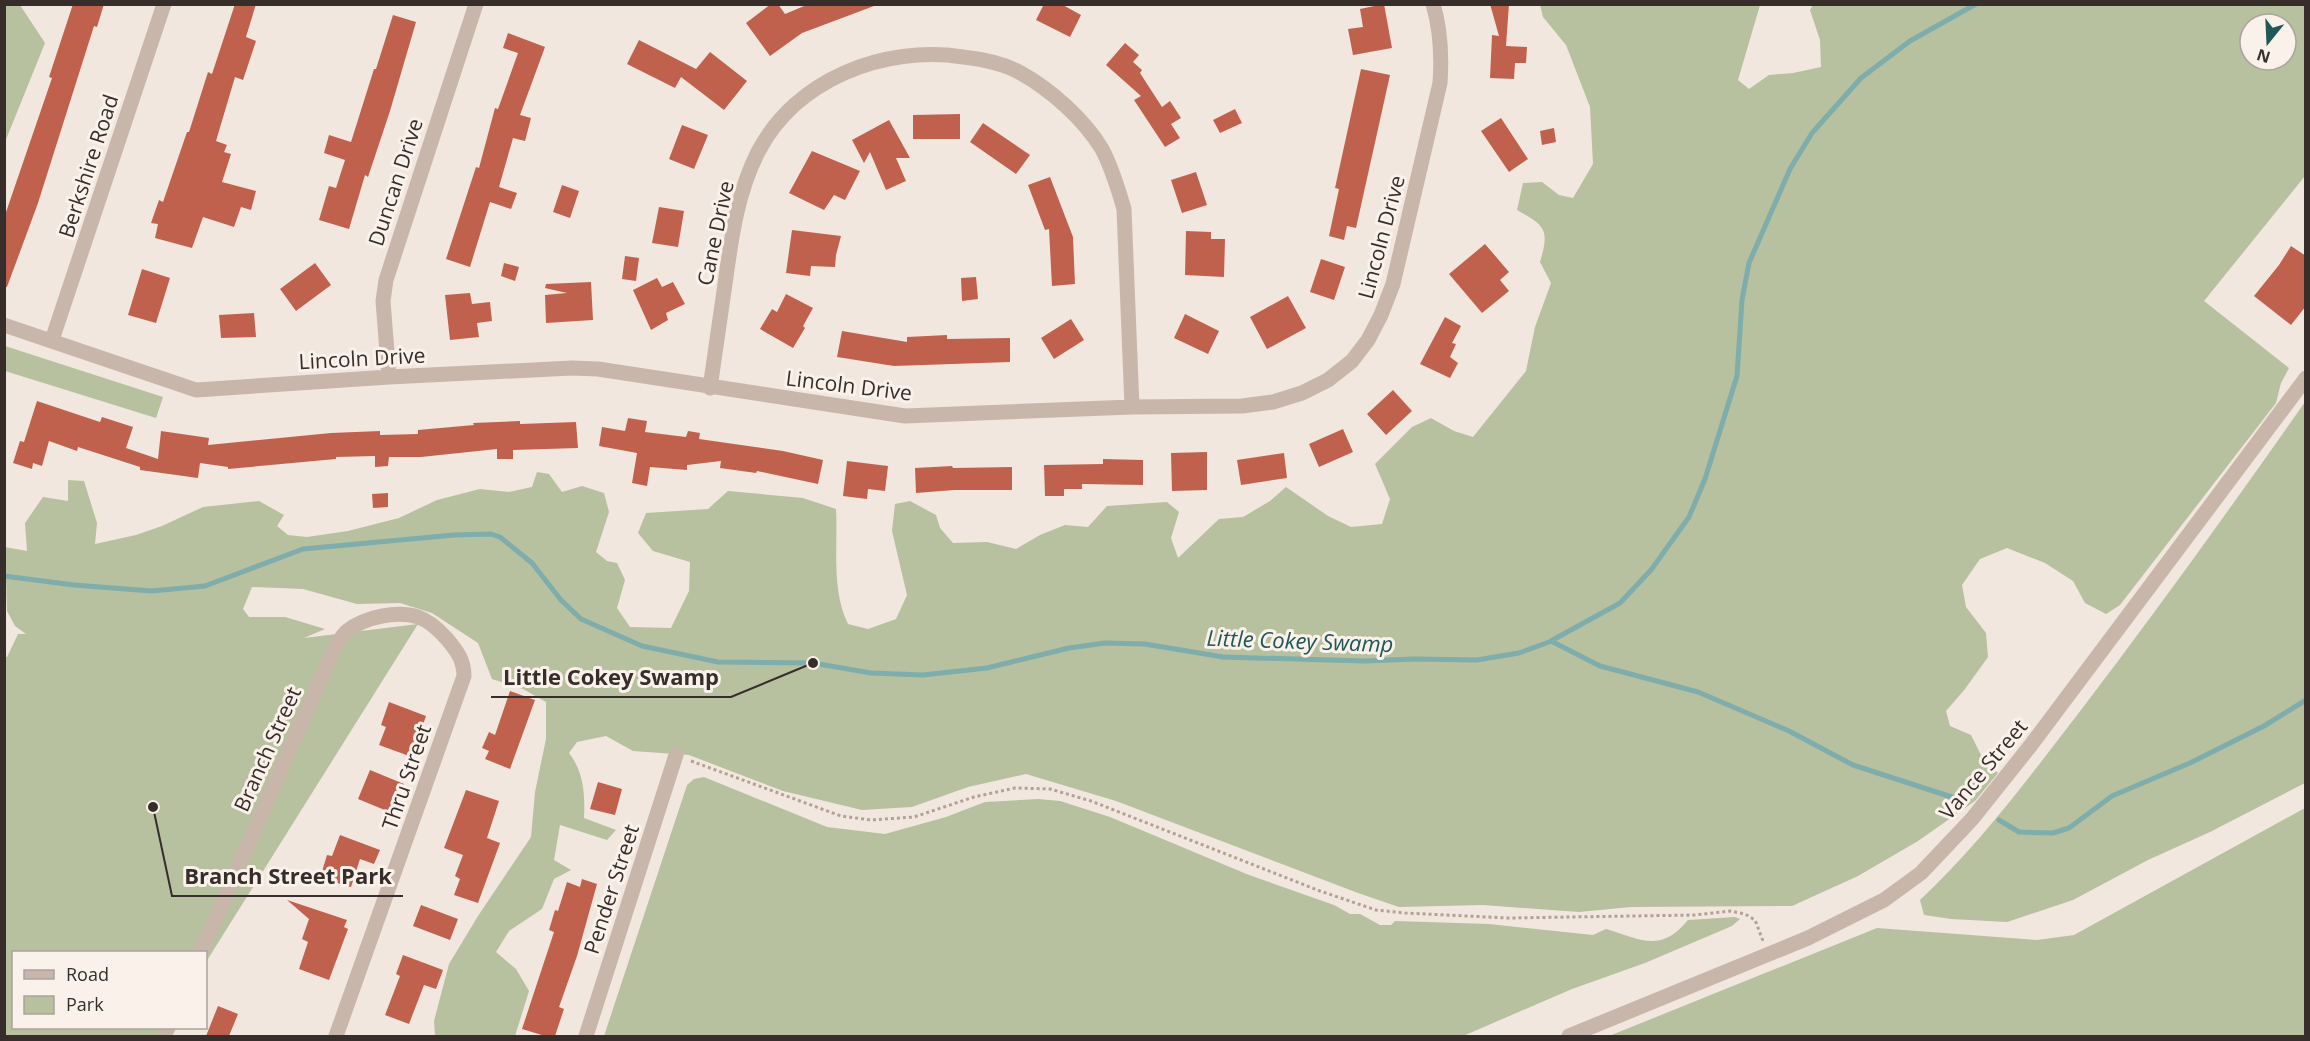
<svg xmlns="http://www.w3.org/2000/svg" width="2310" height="1041" viewBox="0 0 2310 1041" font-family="'Open Sans',sans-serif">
	<rect width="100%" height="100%" fill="#f1e7de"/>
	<!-- green -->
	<path fill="#b7c09f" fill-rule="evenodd" d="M5,4L20,5L45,43L5,142Z
		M1540,5H1760L1738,80L1749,89L1769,75L1793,73L1821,67L1820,40L1810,10L1813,5H2305V176L2204,301L2289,368L2281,383L2276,403L2120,605L2106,614L2085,603L2073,581L2045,563L2007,548L1980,559L1962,585L1966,607L1986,633L1988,657L1965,689L1946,711L1950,726L1971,735L1981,755L1998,773L1975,801L1918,841L1858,876L1792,906L1631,907L1579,912L1483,905L1399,907L1358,893L1116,801L1026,774L968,787L912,807L862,810L783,791L689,755L633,751L606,736L577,742L569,753C584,772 585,795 584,818L616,830L607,840L560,825L554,860L571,870L554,879L542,909L509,931L496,952L516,969L529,991L515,1036H435L434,1021L449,964L478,916L531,837L535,792L546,739V702L523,689L492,679L478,643L432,613L400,603L357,604L303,589L252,587L243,609L249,617H285L325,629L304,638L418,624L206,962V952H14V1028H164L158,1036H5L4,657H7L18,634H26L15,626L7,611L5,547L27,551L25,523L43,497L68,501V480L84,481L97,523L95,544L136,535L162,526L203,507L259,501L284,515L277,526L288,535L307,537L348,531L399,518L437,500L480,489L509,492L532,487L537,472L549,474L562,492L582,486L604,493L609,512L596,552L607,561L617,563L625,580L617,608L630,627L671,628L689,591L690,562L653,551L638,533L646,513L708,509L728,491L803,498L836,509C838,546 831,590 848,624L868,629L896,619L907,595L892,531L895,504L910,501L936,515L940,528L953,543L987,542L1016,549L1040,535L1065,525L1088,527L1107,506L1167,502L1179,512L1171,538L1178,558L1219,519L1243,517L1270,501L1286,487L1328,516L1351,527L1382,524L1390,499L1375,464L1412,427L1431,418L1454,431L1473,437L1526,371L1535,327L1551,283L1540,262C1550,229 1545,226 1517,210L1523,183L1542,182L1559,195L1573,198L1593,164L1590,107L1566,45L1543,17ZM2250,24H2286V60H2250Z
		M5,346L163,397L156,418L5,371Z
		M2305,402V783L2210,832L2148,860L2073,900L2007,922L1951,919L1924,915L1920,900C1981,843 2030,776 2081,710C2158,609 2232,506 2305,402Z
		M704,777L827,827L885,834L946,817L985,802L1038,799L1060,801L1110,817L1249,875L1334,905L1350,914H1360L1380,925H1391L1395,921L1489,924L1593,935L1606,929C1641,939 1660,954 1688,920L1735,917L1740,919L1732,926L1645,963L1572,989L1463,1036H604L687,785L694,779Z
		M2305,808V1036H1609L1877,928L2037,940L2074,935Z"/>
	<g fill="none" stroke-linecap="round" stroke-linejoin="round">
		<!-- stream -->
		<path stroke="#7eadab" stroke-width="5" d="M4,576L74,585L152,591L205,586L303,549L454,535L491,534L500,537L532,563L561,600L581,619L642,646L718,662L813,663L871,673L923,675L987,668L1069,648L1105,643L1145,644L1223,657L1365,661L1414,659L1477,660L1519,653L1549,642L1620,603L1651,570L1689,517L1705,479L1737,376L1742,300L1749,263L1790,169L1812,133L1861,78L1910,41L1976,4
			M1551,641L1600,666L1698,692L1789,731L1853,765L1967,802
			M1999,820L2019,832L2053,833L2069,828L2112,796L2190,763L2264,726L2306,700"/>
	</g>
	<!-- building -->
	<path fill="#c0614e" d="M73,4H104L97,27L94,26L38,203L7,287H4V218L52,78L49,77Z
		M235,4H256L246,37L256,41L243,80L235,77L216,141L227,145L224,152L231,154L222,182L256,191L251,210L241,207L234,227L203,217L192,248L155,238L158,224L151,223L159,200L163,202L187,132H189L208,72L212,74Z
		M771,4H778L785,14L809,4L874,6L802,33L770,56L746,23Z
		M1044,4H1061L1081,15L1070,37L1036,20Z
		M1384,4L1392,48L1353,55L1348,29L1363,27L1360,9Z
		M1490,4H1509L1506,46L1527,47L1526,63H1515L1514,79L1490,78L1492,35L1499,36Z
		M393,15L416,22L390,111L368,177L365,175L349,229L319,220L329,186L336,188L345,160L324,153L329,135L351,142L374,69H376Z
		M508,33L545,47L520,115L531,118L525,141L513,138L499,187L517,193L511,209L490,202L470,267L446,259L476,167L479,168L495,108L498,109L518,53L503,48Z
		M639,40L696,69L710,52L747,81L724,110L681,77L675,88L627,64Z
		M1125,43L1139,55L1133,62L1142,70L1140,73L1162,107L1170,101L1181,118L1171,124L1180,138L1165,147L1134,100L1141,96L1106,65Z
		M1361,69L1390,75L1356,228L1347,226L1344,240L1329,236L1339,189L1335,188Z
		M1235,109L1242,123L1220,133L1213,120Z
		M960,114V139H913V115Z
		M1501,118L1528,159L1509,172L1481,131Z
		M889,120L910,158H896L906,181L886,190L870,152L864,163L852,140Z
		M983,123L1030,155L1016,174L970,142Z
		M682,125L708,135L694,169L669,159Z
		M1554,128L1556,142L1542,145L1540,131Z
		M812,151L860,171L845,200L834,195L824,210L789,193Z
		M1196,172L1207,205L1182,213L1171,180Z
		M1050,177L1073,237L1075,284L1052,286L1049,229L1045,230L1028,185Z
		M562,185L579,191L570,218L553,212Z
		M659,207L684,211L678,247L652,243Z
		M792,230L841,236L836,255L835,267L811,266L810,276L786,273Z
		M1186,231L1211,232V239H1225L1224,277L1185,275Z
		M1485,244L1509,272L1500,280L1509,291L1482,313L1449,274Z
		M2291,246L2306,256V306L2291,325L2254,296L2279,265Z
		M625,256L639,258L636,281L622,279Z
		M1321,259L1345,267L1334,300L1310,292Z
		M315,263L331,285L296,311L280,289Z
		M504,263L519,267L515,281L501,276Z
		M142,269L170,278L156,323L128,315Z
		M976,277L978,299L962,301L961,278Z
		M657,278L662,287L673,282L685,304L666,313L668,320L651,330L633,290Z
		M591,282L593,320L546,323L545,295L567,293L545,288L546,284Z
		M470,293L472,304L490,302L492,321L477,323L479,337L450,340L445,295Z
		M786,294L813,308L803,326L805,328L793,348L760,329L772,309L777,312Z
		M1288,296L1306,328L1267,349L1250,317Z
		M254,313L256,337L221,338L219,315Z
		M1185,314L1219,331L1208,354L1174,338Z
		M1445,317L1461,326L1452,343L1456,344L1450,357L1458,363L1450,378L1420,364Z
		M1071,319L1084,340L1054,359L1041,338Z
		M842,331L907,342V337L947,335V339L1010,338V362L894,366L837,357Z
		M1393,390L1412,411L1386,435L1367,414Z
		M37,401L100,422L102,417L133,427L126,448L158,459L161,431L209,438L208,445L331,433L380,431V435L418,434V430L474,425L473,423L520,421V424L576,422L578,448L513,450V459H497V449L421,457H389L388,466L375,467V456L336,457V459L228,469V467L200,463L198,478L140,470V467L78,447L77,451L49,441L42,466L33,463L32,469L13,463L20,441L24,442Z
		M628,418L647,421L645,432L686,437L688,431L700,433L699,439L783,451L823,460L818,484L757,471L756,473L720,468L721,461L687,465V470L650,467L647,486L632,483L637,453L599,446L602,427L625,431Z
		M1343,429L1353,452L1319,467L1309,444Z
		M1207,452V490L1172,491L1171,453Z
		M1284,453L1287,478L1241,485L1237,460Z
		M1103,459L1143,460V485L1082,484V489H1064V496H1045L1044,465L1103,464Z
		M847,461L888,466L885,491L868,489L867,499L843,496Z
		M952,466L953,468L1012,467V490H954L916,493L915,468Z
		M388,493V507L373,508L372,494Z
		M510,691L535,700L510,769L485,759L489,751L482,748L489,732L495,735Z
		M389,702L426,716L412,757L379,745L386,727L381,725Z
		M370,770L404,784L392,813L358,799Z
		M598,782L622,789L615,815L590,809Z
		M466,790L499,801L487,838L500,843L478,903L454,895L460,879L455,876L463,855L444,848Z
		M340,835L380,850L374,864L360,859L351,887L320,878L327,855L332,856Z
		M582,879L597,884L577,956L559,1007L564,1009L555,1036H545L522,1029L554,932L549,930L555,910L558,911L567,882L580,887Z
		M287,900L347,920L344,927L348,929L329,980L299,969L308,942L302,939L309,919Z
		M421,905L458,919L450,940L413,926Z
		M403,955L443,970L436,989L424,985L409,1024L385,1015L400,976L396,974Z
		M218,1006L238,1014L229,1036H206Z"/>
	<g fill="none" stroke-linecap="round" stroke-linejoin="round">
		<!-- path -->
		<path stroke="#b5a095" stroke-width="3" stroke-dasharray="3 3" stroke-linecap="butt" d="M691,761L841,816L871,820L914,817L974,797L1015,788L1050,789L1091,801L1320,891L1376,910L1405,913L1508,918L1695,915L1730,911L1745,914L1755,920L1763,941"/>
		<!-- minor -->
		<path stroke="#c9b6aa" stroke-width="15" d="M4,325L196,390L389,377L572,368L598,369L905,416L1132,407L1242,406L1273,402L1302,393L1328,380L1352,361L1368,340L1381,315L1393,284L1440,83C1442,55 1441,31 1433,4
			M52,340L164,4
			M389,377L383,301L386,280L476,4
			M710,388C715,353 720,319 725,284C731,240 737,193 758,152C796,79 884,45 963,57C981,59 1002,63 1019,72C1050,89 1084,119 1102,149C1112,168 1118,188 1124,209L1132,407
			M201,952L334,649C338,643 342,635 347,631C365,617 397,610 418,617C430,621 439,630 447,639C457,651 464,660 464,676L336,1036
			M164,1036L168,1028
			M586,1036L676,755"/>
		<!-- tertiary -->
		<path stroke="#c9b6aa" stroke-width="15" d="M1569,1036L1808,938L1884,900L1921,873L1972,819L2031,745L2306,378"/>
	</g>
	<g text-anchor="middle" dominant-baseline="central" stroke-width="6" stroke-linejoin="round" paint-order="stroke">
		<!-- street labels -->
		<g font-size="21" fill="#372d2a" stroke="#f9f1ea">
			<text transform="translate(88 166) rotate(-72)">Berkshire Road</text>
			<text transform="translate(395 182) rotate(-72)">Duncan Drive</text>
			<text transform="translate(715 233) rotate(-78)">Cane Drive</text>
			<text transform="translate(1381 237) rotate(-75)">Lincoln Drive</text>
			<text transform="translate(362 358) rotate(-3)">Lincoln Drive</text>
			<text transform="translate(849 385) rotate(7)">Lincoln Drive</text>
			<text transform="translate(267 749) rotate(-66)">Branch Street</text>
			<text transform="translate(1983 769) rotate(-50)">Vance Street</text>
			<text transform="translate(406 777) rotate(-71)">Thru Street</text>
			<text transform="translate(611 889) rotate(-72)">Pender Street</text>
		</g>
		<!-- water labels -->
		<g font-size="22" font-style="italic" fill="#215756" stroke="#f9f1ea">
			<text transform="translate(1300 640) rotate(2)">Little Cokey Swamp</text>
		</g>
	</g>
	<!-- callouts -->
	<path fill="none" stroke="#372d2a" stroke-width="2" d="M813 663L731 697H491M153 807L172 896H403"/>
	<g fill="#372d2a" stroke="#f9f1ea" stroke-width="2">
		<circle cx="813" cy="663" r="6"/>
		<circle cx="153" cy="807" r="6"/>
	</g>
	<g font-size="22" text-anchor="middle" font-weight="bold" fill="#372d2a" stroke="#f9f1ea" stroke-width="6" stroke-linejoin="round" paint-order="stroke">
		<text x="611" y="685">Little Cokey Swamp</text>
		<text x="288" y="884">Branch Street Park</text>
	</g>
	<!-- border -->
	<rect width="2310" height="1041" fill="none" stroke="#372d2a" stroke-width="12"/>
	<!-- legend -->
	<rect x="12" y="951" width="195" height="78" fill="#f9f1ea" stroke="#aba39d" stroke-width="1.5"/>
	<rect x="24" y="970" width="30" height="9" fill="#c9b6aa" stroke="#aba39d" stroke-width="1.5"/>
	<text x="66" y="981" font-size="18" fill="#372d2a">Road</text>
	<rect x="24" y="996" width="30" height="18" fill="#b7c09f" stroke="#aba39d" stroke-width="1.5"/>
	<text x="66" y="1011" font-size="18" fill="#372d2a">Park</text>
	<!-- north arrow -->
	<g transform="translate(2268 42) rotate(198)"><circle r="28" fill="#f9f1ea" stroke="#aba39d" stroke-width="1.5"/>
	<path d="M0-4.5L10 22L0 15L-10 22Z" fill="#215756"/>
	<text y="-9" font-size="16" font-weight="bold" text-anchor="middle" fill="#372d2a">N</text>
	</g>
</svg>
